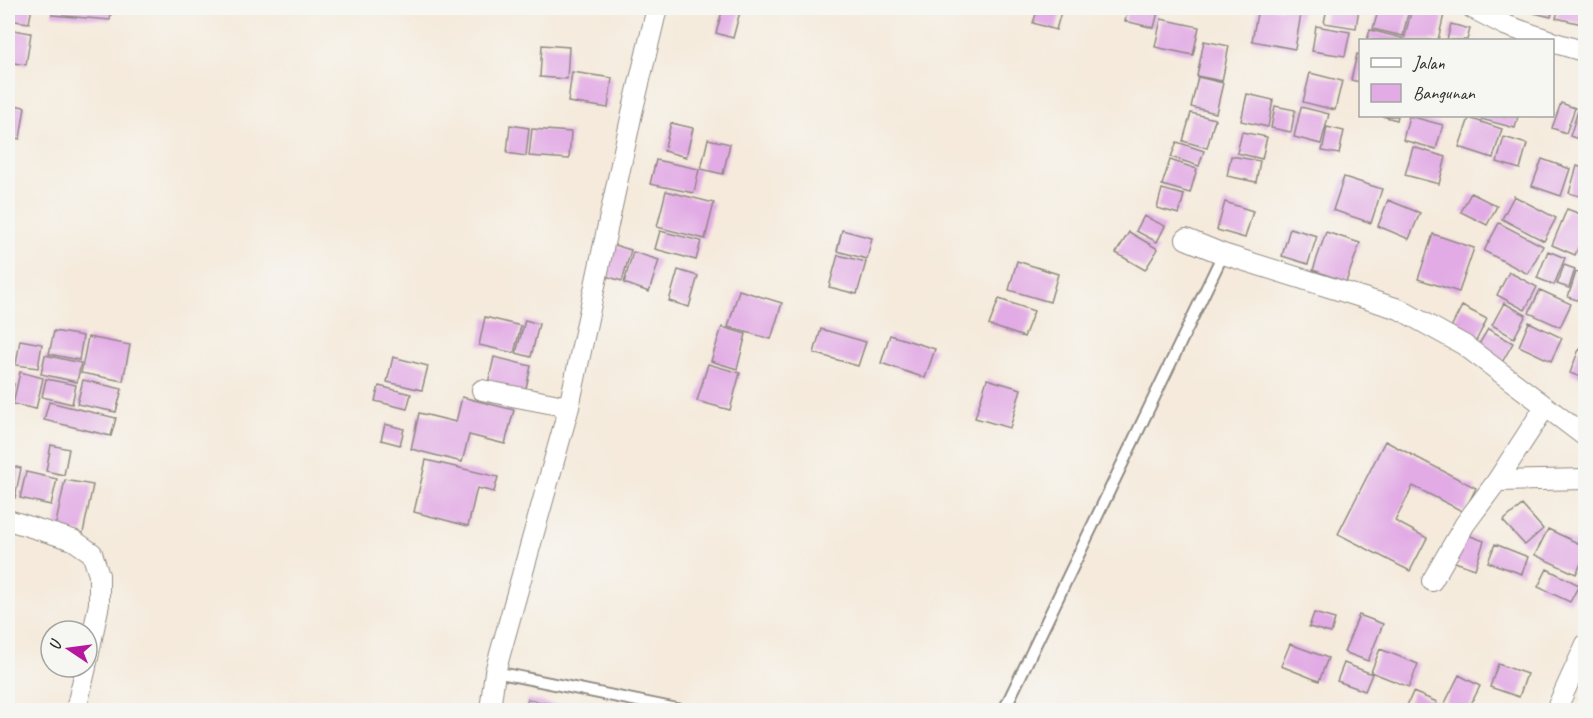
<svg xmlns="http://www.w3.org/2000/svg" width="1593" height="718" viewBox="0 0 1593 718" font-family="Caveat,sans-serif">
	<rect width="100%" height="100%" fill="#f6f6f2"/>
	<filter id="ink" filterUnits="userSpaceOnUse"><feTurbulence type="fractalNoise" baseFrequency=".0167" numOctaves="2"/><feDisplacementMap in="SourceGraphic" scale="12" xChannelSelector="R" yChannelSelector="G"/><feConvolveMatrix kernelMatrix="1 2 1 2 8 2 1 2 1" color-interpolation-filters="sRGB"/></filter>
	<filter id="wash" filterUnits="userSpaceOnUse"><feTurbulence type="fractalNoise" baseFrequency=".008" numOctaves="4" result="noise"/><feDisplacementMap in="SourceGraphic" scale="24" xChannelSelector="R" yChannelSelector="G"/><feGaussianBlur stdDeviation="1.35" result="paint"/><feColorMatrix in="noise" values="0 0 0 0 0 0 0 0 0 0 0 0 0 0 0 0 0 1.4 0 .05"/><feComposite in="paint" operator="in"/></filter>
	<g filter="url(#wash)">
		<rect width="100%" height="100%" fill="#f5eadb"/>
		<g id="blocks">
			<!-- building -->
			<path fill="#e2abe5" d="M8,8H32L29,23L8,20Z
				M53,8H112L110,20L52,15Z
				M723,8H741L733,38L716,33Z
				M1038,8H1062L1056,30L1033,23Z
				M1128,8H1159L1154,28L1125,21Z
				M1258,8H1302L1295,49L1252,41Z
				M1327,8H1359L1356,28L1324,23Z
				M1379,8H1398L1409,10L1403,36L1373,29Z
				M1412,8H1436L1445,10L1438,40H1404Z
				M1536,8H1553L1551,17L1534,13Z
				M1559,8H1586V25L1556,18Z
				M1161,19L1199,27L1193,55L1155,47Z
				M1451,24L1470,29L1467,40H1447Z
				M1316,26L1350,32L1345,56L1312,51Z
				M8,29L31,33L26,65L8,62Z
				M1370,30L1402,38V40H1367Z
				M1204,41L1229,46L1222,81L1197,76Z
				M542,45L569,47L567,79L540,77Z
				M1357,54L1360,55V82L1351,80Z
				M572,72L612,78L608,108L568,102Z
				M1310,73L1342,81L1335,110L1303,102Z
				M1198,77L1223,83L1216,113L1191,107Z
				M1247,94L1273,100L1268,127L1241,121Z
				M1561,103L1575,108L1566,133L1552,128Z
				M8,104L25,107L20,139L8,137Z
				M1275,106L1295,110L1291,132L1271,128Z
				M1301,107L1329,114L1321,144L1294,137Z
				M1578,111L1586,113V142L1570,136Z
				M1191,113L1215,119L1207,148L1183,141Z
				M1382,116H1398L1397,120Z
				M1409,116L1443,125L1436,149L1403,140Z
				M1481,116H1518L1515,128L1481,119Z
				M1469,118L1502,129L1493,158L1459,147Z
				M671,123L693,128L686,157L664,151Z
				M510,125L529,128L526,156L507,153Z
				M1327,127L1344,131L1339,154L1322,151Z
				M532,129L571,132L569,159L529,156Z
				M1242,132L1267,137L1262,159L1237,153Z
				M1504,137L1527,144L1520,169L1497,162Z
				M708,139L730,144L723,174L701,169Z
				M1177,142L1204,151L1199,166L1171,157Z
				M1413,147L1446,157L1439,184L1405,175Z
				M1231,156L1260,161L1256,182L1227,176Z
				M1542,159L1570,169L1561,196L1532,186Z
				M656,160L699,169L694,193L650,184Z
				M1170,160L1197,169L1190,193L1162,185Z
				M1577,166L1586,169V198L1569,193Z
				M1344,177L1382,189L1371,223L1333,210Z
				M1162,189L1184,195L1179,214L1157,208Z
				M666,191L714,203L705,239L657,227Z
				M1471,193L1497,206L1487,225L1461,212Z
				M1514,196L1556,218L1544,241L1502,219Z
				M1388,200L1420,213L1409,239L1378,226Z
				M1225,202L1253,211L1245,238L1217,230Z
				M1567,209L1586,216V228L1575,255L1552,245Z
				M1144,216L1165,226L1157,242L1136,231Z
				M1499,223L1543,246L1528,274L1484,251Z
				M1290,228L1317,236L1308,264L1282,256Z
				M842,230L872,238L867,259L837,251Z
				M660,231L701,241L696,260L655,249Z
				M1129,232L1158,249L1145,270L1116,253Z
				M1326,232L1360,243L1346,282L1313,270Z
				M1433,234L1474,248L1459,292L1418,279Z
				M608,243L631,250L622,281L599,274Z
				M1548,251L1565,258L1554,285L1537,278Z
				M633,252L659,260L649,292L624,283Z
				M838,255L866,262L857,294L829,287Z
				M1017,261L1058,274L1050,302L1009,290Z
				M1564,265L1575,269L1569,288L1557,284Z
				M678,270L698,276L689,307L669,301Z
				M1509,272L1537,287L1525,310L1497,295Z
				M1576,272L1586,275V303L1568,297Z
				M739,290L782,303L771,339L728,327Z
				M1540,290L1571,304L1560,327L1529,313Z
				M999,299L1034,311L1024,337L989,325Z
				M1504,303L1526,315L1514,338L1492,325Z
				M1462,306L1487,319L1473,347L1448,333Z
				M485,317L521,326L514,353L479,345Z
				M525,320L539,324L531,357L516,353Z
				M1529,322L1562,338L1551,361L1519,346Z
				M722,327L746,334L737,369L711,361Z
				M821,329L866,342L858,366L814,353Z
				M1488,329L1513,343L1501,364L1476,349Z
				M54,331L83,336L79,360L49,354Z
				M890,335L935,349L925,378L881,363Z
				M88,337L130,345L123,381L81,373Z
				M20,340L42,344L38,368L16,365Z
				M1579,349L1586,352V379L1570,373Z
				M45,355L81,363L77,382L41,374Z
				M393,357L428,366L422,390L387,382Z
				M494,357L531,366L524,397L487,388Z
				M708,364L740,373L730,410L697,401Z
				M20,372L43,378L36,409L13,404Z
				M46,379L76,385L72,404L42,397Z
				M987,379L1021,389L1010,428L975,418Z
				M83,380L122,389L116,412L77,404Z
				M8,383L14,384L8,407Z
				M379,386L411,394L407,409L375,401Z
				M462,397L514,410L505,444L469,435L462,462L411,449L419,413L456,422Z
				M49,402L116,418L111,436L44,420Z
				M385,424L404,429L400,445L381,440Z
				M1385,441L1476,488L1464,512L1413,486L1395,521L1427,538L1410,571L1338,534Z
				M51,445L69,449L64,475L46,471Z
				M426,460L498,477L494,492L477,488L468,526L414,512Z
				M8,465L21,468L15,498L8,496Z
				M26,472L57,479L51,505L20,498Z
				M65,480L93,485L83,533L55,528Z
				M1522,505L1543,529L1525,545L1503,521Z
				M1548,529L1586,547V553L1576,574L1535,555Z
				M1462,533L1484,541L1475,569L1452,561Z
				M1495,544L1528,557L1522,574L1488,562Z
				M1547,569L1579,585L1570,602L1538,587Z
				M1314,613L1335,619L1331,633L1309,627Z
				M1359,615L1383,624L1368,661L1344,652Z
				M1290,644L1328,658L1319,681L1281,666Z
				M1380,649L1418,664L1409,687L1371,672Z
				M1344,663L1372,674L1365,691L1337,681Z
				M1498,664L1527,674L1519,697L1490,687Z
				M1459,675L1480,686L1468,710H1449L1443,707Z
				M1413,692L1437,702L1433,710H1405Z
				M528,699L559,706L557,710H525Z"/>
		</g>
	</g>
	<g filter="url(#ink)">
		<use href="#blocks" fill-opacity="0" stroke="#908a83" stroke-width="1.5"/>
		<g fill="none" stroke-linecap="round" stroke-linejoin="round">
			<!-- lane casing -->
			<g stroke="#908a83" stroke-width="14">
				<path id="lane" d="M495,672L682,710
					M1004,710L1223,254"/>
			</g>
			<!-- street casing -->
			<g stroke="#908a83" stroke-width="22">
				<path id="street" d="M1472,8L1505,25L1548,40
					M1552,42L1586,52
					M1186,239L1223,254L1399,309L1464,345L1586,437
					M482,390L569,407
					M1497,481L1586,479
					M8,520L73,540L92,553L99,575V604L87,662
					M1432,581L1465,524L1497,481L1545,407
					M76,710L86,667
					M490,710L495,672L569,407L632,113L657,8
					M1556,710L1586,644"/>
			</g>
			<!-- lane -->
			<use href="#lane" stroke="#fff" stroke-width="10"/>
			<!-- street -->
			<use href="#street" stroke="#fff" stroke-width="20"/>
		</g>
	</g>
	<!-- margin -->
	<rect width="1593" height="718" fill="none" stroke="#f6f6f2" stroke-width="30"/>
	<!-- legend -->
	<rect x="1359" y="39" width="195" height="78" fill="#f6f6f2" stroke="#a5a5a2" stroke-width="1.5"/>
	<rect x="1371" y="58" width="30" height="9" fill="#ffffff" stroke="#a5a5a2" stroke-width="1.5"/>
	<text x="1413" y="69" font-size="18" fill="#2b2b2b">Jalan</text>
	<rect x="1371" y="84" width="30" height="18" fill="#e2abe5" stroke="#a5a5a2" stroke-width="1.5"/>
	<text x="1413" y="99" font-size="18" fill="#2b2b2b">Bangunan</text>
	<!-- north arrow -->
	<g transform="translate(69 649) rotate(283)"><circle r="28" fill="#f6f6f2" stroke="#a5a5a2" stroke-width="1.5"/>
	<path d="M0-4.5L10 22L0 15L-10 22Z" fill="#b5179e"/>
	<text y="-9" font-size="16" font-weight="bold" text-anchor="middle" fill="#2b2b2b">U</text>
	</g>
</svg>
